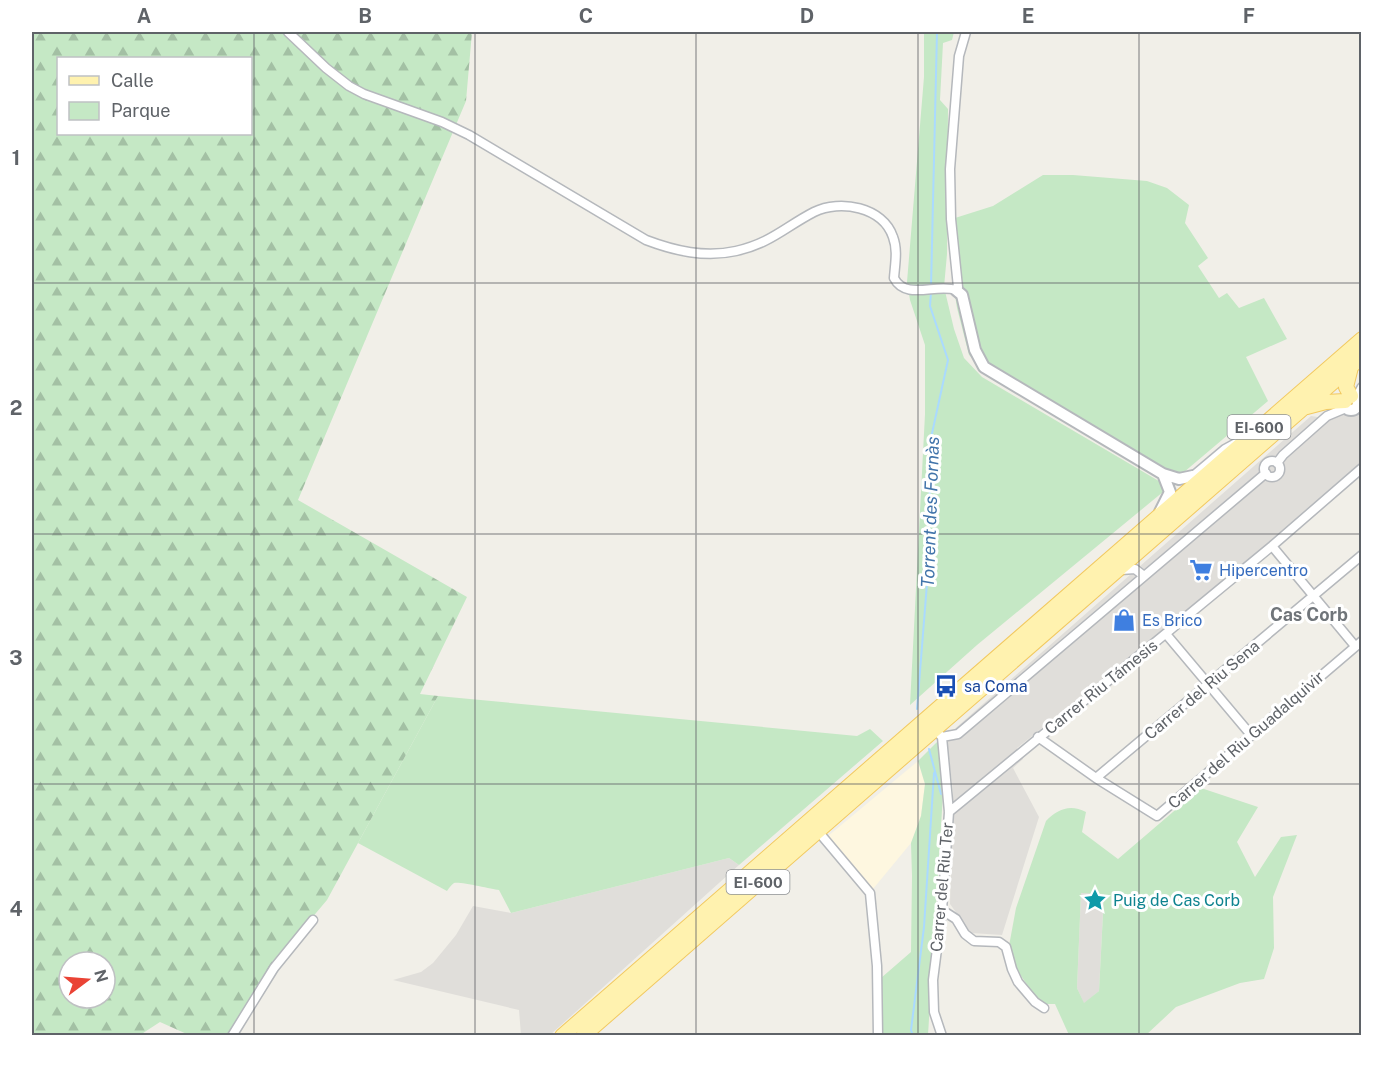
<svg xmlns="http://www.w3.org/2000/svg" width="1393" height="1067" viewBox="0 0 1393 1067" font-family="'Public Sans',sans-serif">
	<defs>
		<pattern id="forest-firs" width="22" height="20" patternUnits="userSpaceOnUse" patternTransform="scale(1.5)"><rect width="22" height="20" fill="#c5e8c5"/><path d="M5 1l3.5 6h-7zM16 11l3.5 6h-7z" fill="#a3c0a4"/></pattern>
	</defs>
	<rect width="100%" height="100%" fill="#f1efe8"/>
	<!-- commercial -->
	<path fill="#fef7e0" d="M918,761L925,784L921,816L911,843L873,889L867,887L828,842V836Z"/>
	<!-- industrial -->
	<path fill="#e0deda" d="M1361,393V464L1231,577L1017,748L1023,759L1013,768L1039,817L1002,935L971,933L950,904L953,791L947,742L950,733L1311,416L1330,419Z
		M729,858L739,865L550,1035H521L519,1010L393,980L421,972L433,963L456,935L473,906L511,913Z
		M1081,893H1104L1099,991L1084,1004L1077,988Z"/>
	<!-- green -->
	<path fill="#c5e8c5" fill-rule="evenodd" d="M924,32H954L952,40L943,43L940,100L948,109L947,254L944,287L954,329L964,358L982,377L1169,487L977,645L910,705L925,414V345L910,300L907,282L924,77Z
		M1043,175H1073L1147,181L1167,188L1189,205L1185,223L1208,258L1198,266L1219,298L1227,293L1239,308L1264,298L1287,339L1246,357L1268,401L1177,478L983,368L969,355L957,308L953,283L955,218L993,206Z
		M438,696L857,736L870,729L883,741L739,865L729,858L511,913L499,890C491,889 459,881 454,883C451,885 449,888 447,891L358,843Z
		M939,740L943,794L928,1035H882L881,978L911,952L912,876L911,843L921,816L925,784L918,761Z
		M1201,788L1258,807L1237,842L1255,877L1281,837L1297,835L1273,897L1274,948L1264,979L1240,983L1176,1007L1146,1035H1069L1055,1004H1046L1034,995L1017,970L1009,946L1016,908L1046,821C1058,809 1070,804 1086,812L1082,832L1118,859ZM1081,893L1104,894L1099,991L1084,1003L1077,988Z"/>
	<!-- forest -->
	<path fill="url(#forest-firs)" fill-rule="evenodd" d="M32,32H472L466,101L298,500L467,597L420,694L438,696L327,900L267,971L227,1035H189L160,1022L140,1035H32ZM58,58H250V134H58ZM69,962H105V998H69Z"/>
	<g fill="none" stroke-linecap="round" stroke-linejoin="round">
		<!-- stream -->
		<path stroke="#aadaff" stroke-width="2" d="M931,287L937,32
			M917,709L928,571L931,438L948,360L930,306L931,292
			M929,749L941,794
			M913,1036L911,1030L924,927L934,773"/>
		<!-- minor casing -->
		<g stroke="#b5b8bc" stroke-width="11">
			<path id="minor" d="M288,32L326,68L349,86L364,94L442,122L469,135L646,240C675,251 705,258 736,251C771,243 785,227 814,212C840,199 883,207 893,237C898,250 895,264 894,278C906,301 936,283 956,290L958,287L951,219L950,169L959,56L966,32
				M1356,398L1362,387
				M1264 469a8 8 0 1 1 16 0a8 8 0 1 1-16 0Z
				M1277,463L1283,455L1327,416L1346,408
				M1193,476L1225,449L1236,443
				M1272,546L1355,646
				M1121,570L1135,569L1144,576
				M1166,634L1251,735
				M934,729L942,737L958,734L1266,473
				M942,737L949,812L942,910L933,980L934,1012L942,1036
				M1038,737L1096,778L1157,816L1362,641
				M1096,778L1362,555
				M949,812L1272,546L1362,468
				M817,830L870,893L877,966L878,1036
				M942,910L956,919L965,934L974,941L999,942L1006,947L1012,969L1018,982L1035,1002L1044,1008
				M232,1036L274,968L313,920"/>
		</g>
		<!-- tertiary casing -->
		<g stroke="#b5b8bc" stroke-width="14">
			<path id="tertiary" d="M956,290L962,295L975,350L984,367L1163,474L1179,479L1193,476
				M1344 403a7 7 0 1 1 14 0a7 7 0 1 1-14 0Z
				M1160,512L1170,492L1163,474"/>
		</g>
		<!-- primary casing -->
		<g stroke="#f2c960" stroke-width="16">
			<path id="primary" d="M1351,396L1346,387L1351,367
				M1307,407L1326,402L1345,401
				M562,1036L1362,339
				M583,1036L1362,357"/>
		</g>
		<!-- minor -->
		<use href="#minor" stroke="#fff" stroke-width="8"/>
		<!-- tertiary -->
		<use href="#tertiary" stroke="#fff" stroke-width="10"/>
		<!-- primary -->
		<use href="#primary" stroke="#fff2af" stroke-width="14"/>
	</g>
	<!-- grid -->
	<path fill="none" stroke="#5f6368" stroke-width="1.5" stroke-opacity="0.55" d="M254,32V1036M475,32V1036M696,32V1036M918,32V1036M1139,32V1036M32,283H1362M32,534H1362M32,784H1362"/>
	<!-- icons -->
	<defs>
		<g id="supermarket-bare" transform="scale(1.8)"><path d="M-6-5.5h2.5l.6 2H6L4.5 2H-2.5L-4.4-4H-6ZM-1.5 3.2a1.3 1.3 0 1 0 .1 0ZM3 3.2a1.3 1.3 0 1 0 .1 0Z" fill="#3f7fe0" stroke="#fff" stroke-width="2.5" paint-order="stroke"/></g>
		<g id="shop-bare" transform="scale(1.8)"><path d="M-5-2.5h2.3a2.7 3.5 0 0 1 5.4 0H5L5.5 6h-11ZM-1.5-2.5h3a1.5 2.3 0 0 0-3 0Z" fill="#3f7fe0" stroke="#fff" stroke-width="2.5" paint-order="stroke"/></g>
		<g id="bus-bare" transform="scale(1.8)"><path d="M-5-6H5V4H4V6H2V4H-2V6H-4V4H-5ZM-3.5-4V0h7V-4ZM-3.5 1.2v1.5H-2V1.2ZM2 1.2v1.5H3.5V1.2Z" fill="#1a4fb4" stroke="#fff" stroke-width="2.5" paint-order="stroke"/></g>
		<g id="sight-bare" transform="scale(1.8)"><path d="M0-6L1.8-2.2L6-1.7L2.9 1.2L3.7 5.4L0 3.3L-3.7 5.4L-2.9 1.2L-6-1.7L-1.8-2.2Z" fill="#0f9aa8" stroke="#fff" stroke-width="2.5" paint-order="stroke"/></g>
	</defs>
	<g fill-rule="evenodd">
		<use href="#supermarket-bare" x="1201" y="570"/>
		<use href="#shop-bare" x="1124" y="620"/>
		<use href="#bus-bare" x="946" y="686"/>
		<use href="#sight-bare" x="1095" y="900"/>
	</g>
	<g text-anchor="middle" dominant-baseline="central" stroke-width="6" stroke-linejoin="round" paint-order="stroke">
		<!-- shield labels -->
		<g fill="#fff" stroke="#8f9295" stroke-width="1.5">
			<rect x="1227.5" y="415" width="63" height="24" rx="4.5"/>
			<rect x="726.5" y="870" width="63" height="24" rx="4.5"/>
		</g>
		<g font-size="15" font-weight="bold" fill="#5f6368">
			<text x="1259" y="427">EI-600</text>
			<text x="758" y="882">EI-600</text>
		</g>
		<!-- shop labels -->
		<g font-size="16" fill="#366cbe" stroke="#fff" text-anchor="start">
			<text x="1219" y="570">Hipercentro</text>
			<text x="1142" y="620">Es Brico</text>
		</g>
		<!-- transit labels -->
		<g font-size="16" fill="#164399" stroke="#fff" text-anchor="start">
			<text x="964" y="686">sa Coma</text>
		</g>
		<!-- street labels -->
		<g font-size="16" fill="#5f6368" stroke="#fff">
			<text transform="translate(1101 687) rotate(-39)">Carrer Riu Támesis</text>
			<text transform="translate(1202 690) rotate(-40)">Carrer del Riu Sena</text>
			<text transform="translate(1246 740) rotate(-41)">Carrer del Riu Guadalquivir</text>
			<text transform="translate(942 887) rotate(-85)">Carrer del Riu Ter</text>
		</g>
		<!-- culture labels -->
		<g font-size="16" fill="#0d838f" stroke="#fff" text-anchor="start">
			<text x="1113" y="900">Puig de Cas Corb</text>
		</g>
		<!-- water labels -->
		<g font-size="18" font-style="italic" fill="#4174aa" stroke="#fff">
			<text transform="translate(930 512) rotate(-88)">Torrent des Fornàs</text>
		</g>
		<!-- neighbourhood labels -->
		<g font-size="18" font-weight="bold" fill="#70757a" stroke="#fff">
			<text x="1309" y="614">Cas Corb</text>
		</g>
	</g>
	<!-- border -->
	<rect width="1393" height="1067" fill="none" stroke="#ffffff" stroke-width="66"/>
	<!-- legend -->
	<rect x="57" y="57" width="195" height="78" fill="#ffffff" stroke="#bfc1c3" stroke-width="1.5"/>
	<rect x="69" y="76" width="30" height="9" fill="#fff2af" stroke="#bfc1c3" stroke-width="1.5"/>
	<text x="111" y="87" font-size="18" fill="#5f6368">Calle</text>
	<rect x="69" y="102" width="30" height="18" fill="#c5e8c5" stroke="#bfc1c3" stroke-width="1.5"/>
	<text x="111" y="117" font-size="18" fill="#5f6368">Parque</text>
	<!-- north arrow -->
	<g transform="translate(87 980) rotate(74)"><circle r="28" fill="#ffffff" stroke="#bfc1c3" stroke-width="1.5"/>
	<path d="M0-4.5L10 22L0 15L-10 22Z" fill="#ea4335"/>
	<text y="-9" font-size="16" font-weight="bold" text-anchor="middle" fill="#5f6368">N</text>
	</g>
	<rect x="33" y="33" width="1327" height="1001" fill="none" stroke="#5f6368" stroke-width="2"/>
	<g font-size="20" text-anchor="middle" font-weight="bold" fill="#5f6368">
		<text x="144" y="23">A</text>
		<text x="365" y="23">B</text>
		<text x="586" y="23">C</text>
		<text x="807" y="23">D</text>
		<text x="1028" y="23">E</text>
		<text x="1249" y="23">F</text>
		<text x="16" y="165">1</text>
		<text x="16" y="415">2</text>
		<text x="16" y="665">3</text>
		<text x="16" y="916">4</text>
	</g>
</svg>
